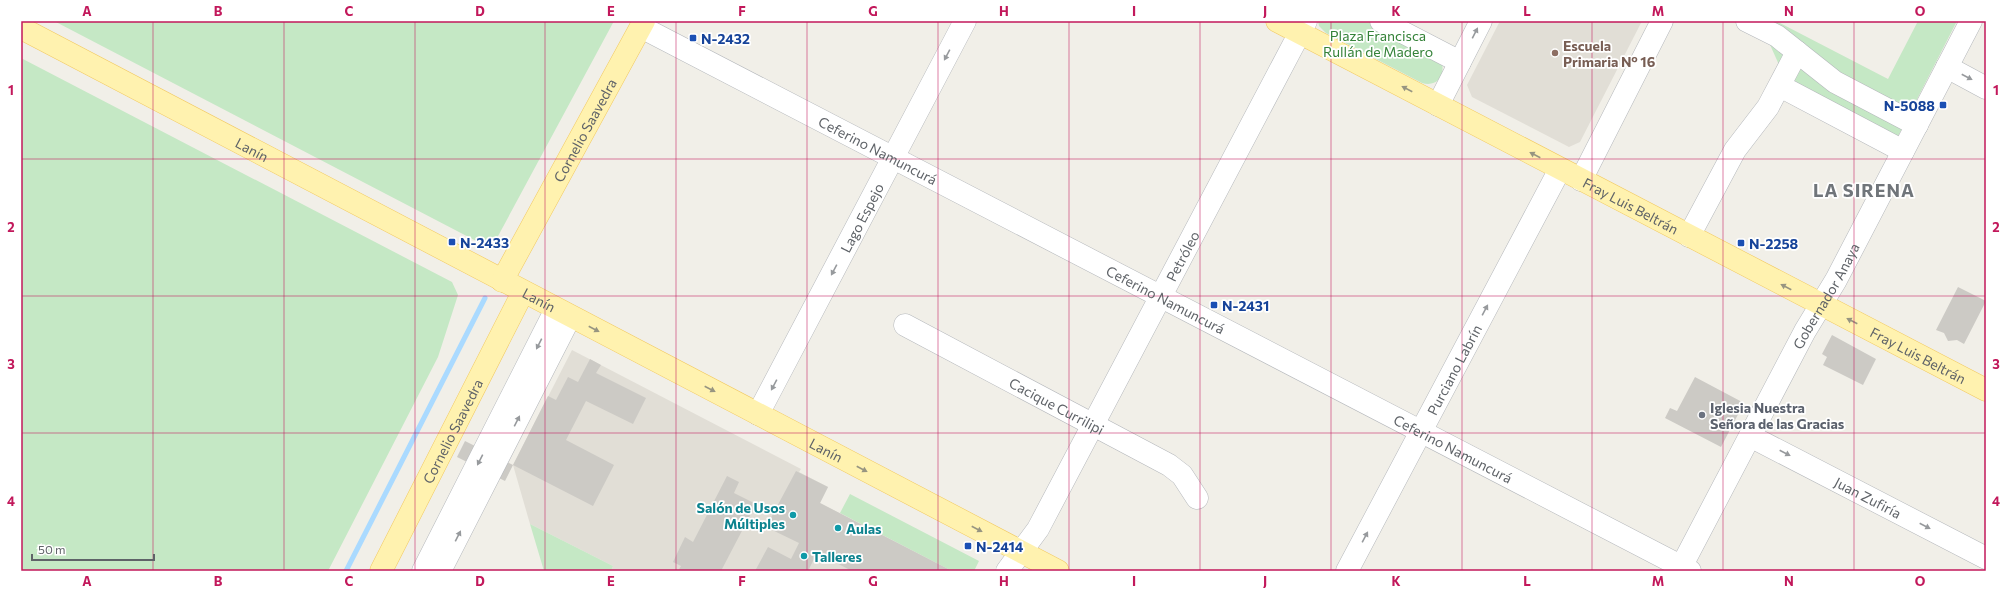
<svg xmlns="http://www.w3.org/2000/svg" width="2007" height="592" viewBox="0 0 2007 592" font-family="Commissioner,sans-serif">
	<rect width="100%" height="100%" fill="#f1efe8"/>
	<!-- education -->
	<path fill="#e1ded6" d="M1500,21H1642L1580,142L1569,147L1472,97L1467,85Z
		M572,350L801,469L799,472L828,487L820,503L952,571H611L613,566L530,524L513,465Z"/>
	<!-- green -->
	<path fill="#c5e8c5" d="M54,21H614L497,238L482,244Z
		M1318,21H1368L1435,56L1442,63C1445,77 1436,87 1422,83L1326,33L1319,26Z
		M1734,21H1776L1888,79L1918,21H1957L1891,150L1794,98L1767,38Z
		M21,58L452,282L458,295L438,357L328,571H21Z
		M850,494L979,561L974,571H952L840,513Z
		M530,524L613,566L611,571H544Z"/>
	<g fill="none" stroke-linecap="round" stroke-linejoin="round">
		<!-- stream -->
		<path stroke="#aadaff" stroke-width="5" d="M346,571L485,298"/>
	</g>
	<!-- building -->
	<path fill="#cccac5" d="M1958,287L1986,301L1964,344L1957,340L1948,341L1944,333L1936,330Z
		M1832,335L1876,359L1863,385L1823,365L1827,357L1822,354Z
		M590,359L601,365L596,373L646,398L633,424L586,401L566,440L614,465L593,506L513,465L505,481L457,457L465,441L513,465L548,396L556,400L568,377L578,382Z
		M1695,377L1744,403L1721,447L1665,418L1670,408L1677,411Z
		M796,471L828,487L820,503L952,571H852L817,553L808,571H755L768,547L791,559L799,543L766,527Z
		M727,476L739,482L734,493L756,504L721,571H678L681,566L673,562L685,537L693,542Z"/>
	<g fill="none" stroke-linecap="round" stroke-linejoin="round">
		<!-- minor casing -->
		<g stroke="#b5b8bc" stroke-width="23">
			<g id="minor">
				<path d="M1381,21L1460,62"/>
				<path d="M1747,21L1777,36L1835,82L1917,125"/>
				<path id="s1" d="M641,27L1690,571"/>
				<path d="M1947,67L1986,88"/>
				<path d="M1780,86L1903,151"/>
				<path d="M1438,105L1481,21"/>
				<path d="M1581,180L1662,21"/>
				<path d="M1689,236L1735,150L1768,107L1797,52"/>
				<path id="s2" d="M905,325L1169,465L1182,475L1197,498"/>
				<path id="s3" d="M758,414L965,21"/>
				<path id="s4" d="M1750,436L1986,558"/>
				<path d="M423,571L556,309"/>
				<path d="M440,571L570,317"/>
				<path id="s5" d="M1007,571L1038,529L1306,21"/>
				<path id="s6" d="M1347,571L1560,169"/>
				<path id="s7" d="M1679,571L1805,331L1836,280L1971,21"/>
			</g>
		</g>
		<!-- major casing -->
		<g stroke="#f2c960" stroke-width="23">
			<g id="major">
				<path id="s8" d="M1277,21L1986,390"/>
				<path id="s9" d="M21,28L1058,571"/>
				<path id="s10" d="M502,281L644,21"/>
				<path id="s11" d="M381,571L523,292"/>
			</g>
		</g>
		<!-- minor -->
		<use href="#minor" stroke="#fff" stroke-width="22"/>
		<!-- major -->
		<use href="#major" stroke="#fff2af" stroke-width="22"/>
	</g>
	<!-- one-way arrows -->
	<defs><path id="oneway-solid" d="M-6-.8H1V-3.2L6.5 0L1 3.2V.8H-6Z"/></defs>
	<g fill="#979a9d">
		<use href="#oneway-solid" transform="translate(1475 33) rotate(-63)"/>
		<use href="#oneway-solid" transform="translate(947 55) rotate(118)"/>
		<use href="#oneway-solid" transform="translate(1967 77) rotate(28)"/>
		<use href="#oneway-solid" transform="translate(834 270) rotate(118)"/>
		<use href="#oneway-solid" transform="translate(1485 310) rotate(-62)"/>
		<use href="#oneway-solid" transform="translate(539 344) rotate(117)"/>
		<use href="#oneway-solid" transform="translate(774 385) rotate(118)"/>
		<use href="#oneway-solid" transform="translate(517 421) rotate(-63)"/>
		<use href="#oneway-solid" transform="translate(1785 453) rotate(27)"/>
		<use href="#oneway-solid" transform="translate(480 460) rotate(117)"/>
		<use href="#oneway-solid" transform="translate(1925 526) rotate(27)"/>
		<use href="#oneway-solid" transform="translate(458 536) rotate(-63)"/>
		<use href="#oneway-solid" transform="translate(1365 537) rotate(-62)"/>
	</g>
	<g fill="#979581">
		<use href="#oneway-solid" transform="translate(1407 89) rotate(-152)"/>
		<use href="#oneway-solid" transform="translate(1535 155) rotate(-153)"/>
		<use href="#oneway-solid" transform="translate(1786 287) rotate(-152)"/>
		<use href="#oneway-solid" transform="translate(1852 321) rotate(-153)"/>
		<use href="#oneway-solid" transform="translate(594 329) rotate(28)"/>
		<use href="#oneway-solid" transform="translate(710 389) rotate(27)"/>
		<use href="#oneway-solid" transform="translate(862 469) rotate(28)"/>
		<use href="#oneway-solid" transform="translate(977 529) rotate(28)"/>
	</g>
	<!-- grid -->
	<path fill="none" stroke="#c2185b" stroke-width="1" stroke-opacity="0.55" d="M153,21V571M284,21V571M415,21V571M545,21V571M676,21V571M807,21V571M938,21V571M1069,21V571M1200,21V571M1331,21V571M1462,21V571M1592,21V571M1723,21V571M1854,21V571M21,159H1986M21,296H1986M21,433H1986"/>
	<!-- markers -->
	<g fill="#1a4fb4" stroke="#fff" stroke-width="1.5">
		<rect x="689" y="34" width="8" height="8" rx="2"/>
		<rect x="1939" y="101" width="8" height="8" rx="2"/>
		<rect x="448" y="238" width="8" height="8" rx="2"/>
		<rect x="1737" y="239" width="8" height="8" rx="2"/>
		<rect x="1210" y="301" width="8" height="8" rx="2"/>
		<rect x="964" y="542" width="8" height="8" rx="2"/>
	</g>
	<circle fill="#8d6e63" stroke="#fff" stroke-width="1.5" cx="1555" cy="53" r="4"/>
	<circle fill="#6b7280" stroke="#fff" stroke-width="1.5" cx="1702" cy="415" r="4"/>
	<g fill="#0f9aa8" stroke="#fff" stroke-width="1.5">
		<circle cx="793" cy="515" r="4"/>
		<circle cx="838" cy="528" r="4"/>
		<circle cx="804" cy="556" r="4"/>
	</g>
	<g text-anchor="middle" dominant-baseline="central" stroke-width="3.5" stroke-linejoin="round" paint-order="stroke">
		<!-- park labels -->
		<g font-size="14" fill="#348238" stroke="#fff">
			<text x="1378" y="35">Plaza Francisca<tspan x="1378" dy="16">Rullán de Madero</tspan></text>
		</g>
		<!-- transit labels -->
		<g font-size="14" font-weight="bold" fill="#164399" stroke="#fff" text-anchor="start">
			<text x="701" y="38">N-2432</text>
			<text x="1935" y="105" text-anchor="end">N-5088</text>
			<text x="460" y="242">N-2433</text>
			<text x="1749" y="243">N-2258</text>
			<text x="1222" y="305">N-2431</text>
			<text x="976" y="546">N-2414</text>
		</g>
		<!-- education labels -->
		<g font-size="14" font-weight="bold" fill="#785e54" stroke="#fff" text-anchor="start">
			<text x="1563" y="45">Escuela<tspan x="1563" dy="16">Primaria Nº 16</tspan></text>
		</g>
		<!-- street labels -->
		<g font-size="14" fill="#5f6368" stroke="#fff">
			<text stroke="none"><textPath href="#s10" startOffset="172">Cornelio Saavedra</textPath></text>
			<text stroke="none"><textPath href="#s9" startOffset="261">Lanín</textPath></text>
			<text stroke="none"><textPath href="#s1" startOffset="267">Ceferino Namuncurá</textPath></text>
			<text stroke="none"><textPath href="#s8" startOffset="399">Fray Luis Beltrán</textPath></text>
			<text stroke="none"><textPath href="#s3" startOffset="222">Lago Espejo</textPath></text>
			<text stroke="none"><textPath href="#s5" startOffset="361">Petróleo</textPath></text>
			<text stroke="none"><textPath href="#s7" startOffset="312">Gobernador Anaya</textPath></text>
			<text stroke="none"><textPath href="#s1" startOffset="591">Ceferino Namuncurá</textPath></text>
			<text stroke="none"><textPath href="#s9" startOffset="585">Lanín</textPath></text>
			<text stroke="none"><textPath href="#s8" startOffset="723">Fray Luis Beltrán</textPath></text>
			<text stroke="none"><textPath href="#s6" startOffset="228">Purciano Labrín</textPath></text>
			<text stroke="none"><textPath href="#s2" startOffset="172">Cacique Currilipi</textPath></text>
			<text stroke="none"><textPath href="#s11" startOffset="157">Cornelio Saavedra</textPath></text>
			<text stroke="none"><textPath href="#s1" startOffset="915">Ceferino Namuncurá</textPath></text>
			<text stroke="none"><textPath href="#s9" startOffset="909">Lanín</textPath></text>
			<text stroke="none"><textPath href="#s4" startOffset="133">Juan Zufiría</textPath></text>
		</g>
		<!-- worship labels -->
		<g font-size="14" font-weight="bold" fill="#5b616d" stroke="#fff" text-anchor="start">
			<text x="1710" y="407">Iglesia Nuestra<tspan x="1710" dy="16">Señora de las Gracias</tspan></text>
		</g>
		<!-- culture labels -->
		<g font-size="14" font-weight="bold" fill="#0d838f" stroke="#fff" text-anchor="start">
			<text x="785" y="507" text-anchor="end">Salón de Usos<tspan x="785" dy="16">Múltiples</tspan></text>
			<text x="846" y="528">Aulas</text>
			<text x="812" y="556">Talleres</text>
		</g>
		<!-- district labels -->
		<g font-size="18" font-weight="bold" letter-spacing="1" fill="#70757a" stroke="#fff">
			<text x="1864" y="190">LA SIRENA</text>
		</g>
	</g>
	<!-- border -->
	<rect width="2007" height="592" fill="none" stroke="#ffffff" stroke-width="44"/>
	<!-- scale -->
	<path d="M32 554v6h122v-6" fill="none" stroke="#5f6368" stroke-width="2"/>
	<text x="38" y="554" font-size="12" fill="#5f6368" stroke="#ffffff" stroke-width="3" paint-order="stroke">50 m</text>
	<rect x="22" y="22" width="1963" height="548" fill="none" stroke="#c2185b" stroke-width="1.5"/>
	<g font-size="13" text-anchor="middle" font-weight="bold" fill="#c2185b">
		<text x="87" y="16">A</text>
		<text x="218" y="16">B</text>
		<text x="349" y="16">C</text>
		<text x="480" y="16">D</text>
		<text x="611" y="16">E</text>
		<text x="742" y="16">F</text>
		<text x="873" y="16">G</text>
		<text x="1004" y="16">H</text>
		<text x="1134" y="16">I</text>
		<text x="1265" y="16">J</text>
		<text x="1396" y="16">K</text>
		<text x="1527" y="16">L</text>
		<text x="1658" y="16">M</text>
		<text x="1789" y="16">N</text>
		<text x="1920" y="16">O</text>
		<text x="11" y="95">1</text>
		<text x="1996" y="95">1</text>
		<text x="11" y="232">2</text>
		<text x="1996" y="232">2</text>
		<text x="11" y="369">3</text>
		<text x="1996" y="369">3</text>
		<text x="11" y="506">4</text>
		<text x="1996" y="506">4</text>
		<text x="87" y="586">A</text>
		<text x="218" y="586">B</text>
		<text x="349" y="586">C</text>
		<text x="480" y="586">D</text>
		<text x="611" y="586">E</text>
		<text x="742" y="586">F</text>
		<text x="873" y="586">G</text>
		<text x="1004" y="586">H</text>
		<text x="1134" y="586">I</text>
		<text x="1265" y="586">J</text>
		<text x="1396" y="586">K</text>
		<text x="1527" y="586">L</text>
		<text x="1658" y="586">M</text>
		<text x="1789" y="586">N</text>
		<text x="1920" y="586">O</text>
	</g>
</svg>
